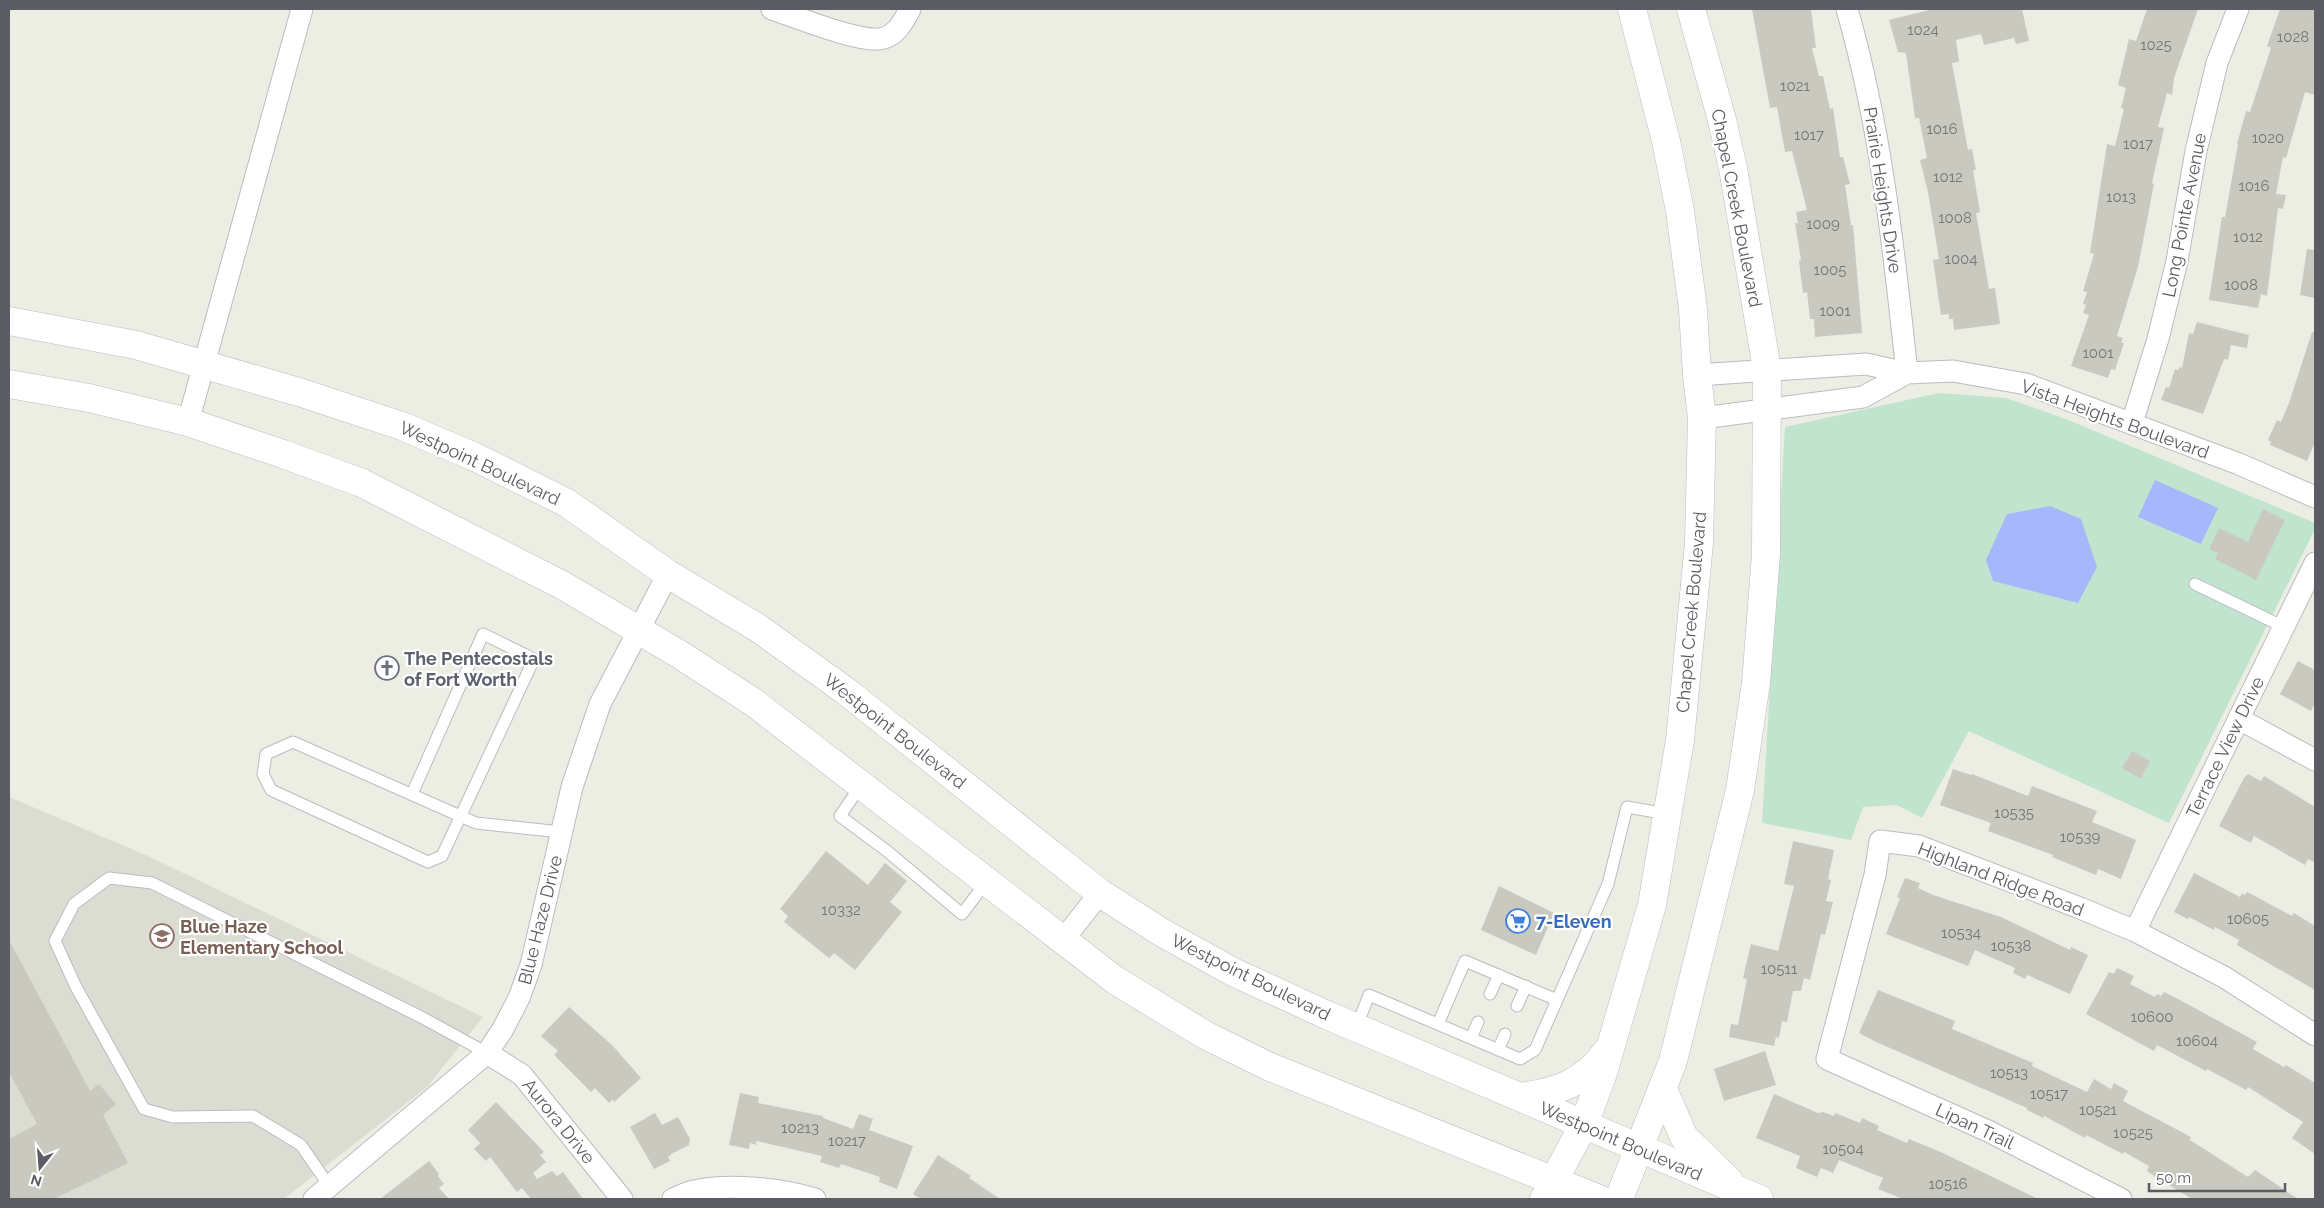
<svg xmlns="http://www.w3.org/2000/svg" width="2324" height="1208" viewBox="0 0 2324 1208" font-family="Raleway,sans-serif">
	<rect width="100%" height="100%" fill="#eceee4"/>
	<!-- education -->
	<path fill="#dcddd2" d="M9,797L148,856L483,1017L427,1087L284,1199H9Z"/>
	<!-- green -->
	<path fill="#c1e4ce" d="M1939,393L2006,398L2066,419L2315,523V529L2169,823L1969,731L1922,818L1897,805L1863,807L1851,840L1762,823L1785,427Z"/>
	<!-- water -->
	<path fill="#a6b7fb" d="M2155,480L2218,508L2201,544L2138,517Z
		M2050,506L2081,519L2097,567L2078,603L1993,581L1986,560L2007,514Z"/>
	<!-- building -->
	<path fill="#c9c9c0" d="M1752,9H1811L1816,48H1812L1819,76H1823L1830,109L1833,108L1840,157H1843L1850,184L1845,185L1851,225H1853L1862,333L1815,337L1814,319H1810L1807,292L1803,293L1799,261L1801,260L1795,223H1798L1796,212L1807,210L1792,151L1785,152L1777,107L1770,108Z
		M1933,9H2022L2029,41L2016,44L2014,38L1984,45L1981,34L1956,40L1959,62L1952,63L1968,150L1972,149L1976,170H1973L1980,212L1976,213L1989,289L1995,288L2000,324L1954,330L1953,319H1949V314L1941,315L1933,260L1939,259L1928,192L1920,160L1927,158L1919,118H1915L1906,53L1898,52L1889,20Z
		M2147,9H2198L2174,78L2172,95L2167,93L2158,127L2164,128L2152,183L2154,184L2138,267L2117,336L2123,338L2121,343H2124L2115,370L2111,369L2108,378L2071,366L2089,315L2083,313L2086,305L2083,304L2087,292L2083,291L2094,254L2090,253L2107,144L2115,146L2124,109L2121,108L2126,88L2118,85L2129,39L2136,41Z
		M2280,9H2315V95L2305,92L2286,158L2283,157L2276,194L2286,195L2283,209L2278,208L2267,296L2261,294L2258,308L2209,300L2222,217H2225L2238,144H2237L2246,111L2250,112L2271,48L2267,46Z
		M2307,249L2315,250V298L2300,295Z
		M2197,322L2249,335L2247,348L2231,345L2228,360L2224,359L2203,414L2161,400L2166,387L2169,388L2175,369L2179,370V367L2182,368L2189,333L2193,334Z
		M2312,332L2315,333V442L2307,461L2270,445L2271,442L2268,440L2277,420L2281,422L2289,403Z
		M2263,509L2285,520L2256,580L2215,559L2218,553L2209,549L2219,528L2248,542Z
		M2298,661L2315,670V703L2311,711L2280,694Z
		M2132,751L2150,761L2141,779L2122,768Z
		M1953,769L1971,775L1972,774L2028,796L2032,786L2097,811L2092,822L2136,840L2121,879L2098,869L2096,875L2052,857L2053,855L1988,831L1991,823L1940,805Z
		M2248,774L2261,781L2264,776L2315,807V863L2308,859L2305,865L2254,836L2251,843L2219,826L2244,778Z
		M1793,841L1834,850L1828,879L1831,880L1826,901L1833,902L1825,935L1821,934L1810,980L1804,978L1801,991H1793L1787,1022L1782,1021L1779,1038L1776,1037L1774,1046L1729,1037L1731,1024L1738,1025L1747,979L1743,978L1751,944L1778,951L1794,886L1784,884Z
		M826,851L868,885L885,863L907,881L890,902L902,912L855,970L834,953L829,958L784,922L788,916L780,909Z
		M2194,873L2240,897L2242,893L2245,895L2247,892L2292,916L2294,913L2315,926V990L2237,945L2239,940L2215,927L2214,930L2189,917L2188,919L2174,912Z
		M1905,878L1920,883L1918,888L1933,895L2001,917L2070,950L2071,947L2088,955L2070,994L2027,975L2025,979L2013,973L2015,968L1975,950L1968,966L1886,934L1900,898L1897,897Z
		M1499,886L1554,913L1536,955L1481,930Z
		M9,940L90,1091L99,1084L116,1104L103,1115L128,1163L54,1199H9V1139L37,1124L9,1072Z
		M2117,968L2134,976L2130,984L2155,997L2157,994L2161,996L2164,992L2180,1000L2257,1042L2253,1049L2284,1067L2286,1065L2315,1083V1154L2292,1138L2303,1122L2248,1087L2246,1090L2207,1069L2206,1071L2157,1045L2154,1051L2086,1014L2109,972L2114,974Z
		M1878,990L1955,1021L1952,1029L2033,1063L2032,1066L2087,1092L2094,1079L2111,1089L2114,1083L2128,1091L2123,1101L2191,1137L2190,1140L2248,1177L2255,1170L2298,1199H2192L2156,1177L2147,1171L2149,1166L2124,1152L2123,1154L2086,1135L2085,1138L2044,1116L2043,1118L2027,1110V1108L1874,1041L1859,1033Z
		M569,1007L613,1046L641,1078L614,1102L613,1099L609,1103L595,1088L591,1092L554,1055L558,1051L541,1036Z
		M1765,1051L1776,1085L1724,1101L1714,1069Z
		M740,1093L759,1097L758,1103L823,1116V1118L853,1129L859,1114L873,1119L869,1130L913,1146L897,1189L879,1182L880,1177L841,1164L839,1168L820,1162L822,1156L756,1141V1145L750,1143L749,1149L729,1145Z
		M1774,1094L1818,1113L1823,1112L1834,1116L1835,1113L1860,1123L1862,1118L1879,1126L1877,1130L1907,1143L1909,1139L1943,1153L2038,1199H1903L1878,1189L1883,1178L1839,1160L1833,1173L1821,1168L1817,1177L1796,1168L1800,1156L1756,1138Z
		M496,1102L544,1152L540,1155L546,1162L533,1173L537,1179L552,1171L557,1176L563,1172L583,1199H531L522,1188L517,1192L490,1157L486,1161L474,1149L480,1143L468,1130Z
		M655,1113L662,1125L678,1117L690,1139L689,1145L673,1153L668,1157L670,1161L654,1169L630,1127Z
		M938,1155L971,1176L969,1178L1000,1199H921L913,1194Z
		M429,1161L439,1174L438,1176L444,1184L439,1188L449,1199H380Z"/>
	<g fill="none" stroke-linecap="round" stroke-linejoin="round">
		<!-- lane casing -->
		<g stroke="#bbbbc2" stroke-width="13">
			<path id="lane" d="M2195,584L2284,627
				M861,785L840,816L887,851L962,914L987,881
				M412,794L483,634L534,659L442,856L428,862L271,790L263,774L266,754L293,742L476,823L561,832
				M1490,994L1499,975
				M1517,1006L1526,986
				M1438,1024L1465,961L1557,1000
				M1356,1028L1369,995L1520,1059L1535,1050L1608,884L1627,807L1667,814
				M1471,1038L1478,1022
				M1498,1050L1505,1034
				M330,1187L301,1145L253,1116L173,1117L144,1109L76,987L55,941L74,904L109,878L152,883L421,1017L487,1053"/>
		</g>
		<!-- street casing -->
		<g stroke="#bbbbc2" stroke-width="23">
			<path id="street" d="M772,9C796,17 855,41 879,39C895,38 904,21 910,9
				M1847,9C1881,128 1894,250 1907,373
				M1697,375L1866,364L1907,373L1953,371L2026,384L2239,464L2315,497
				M1702,418L1863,397L1907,373
				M188,422L302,9
				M2132,423L2158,339L2177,261L2196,151L2217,63L2238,9
				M2239,719L2315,760
				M2135,931L2315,563
				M1063,940L1100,893
				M487,1053L522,1075L622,1199
				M314,1199L487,1053L503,1029L519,998L531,965L572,787L600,704L668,574
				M673,1199C680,1196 688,1192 695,1191C728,1183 784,1189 815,1199
				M2121,1199L1988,1131L1827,1059L1875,875L1880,841L1919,846L2080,908L2135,931L2224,977L2315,1035"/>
		</g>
		<!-- secondary casing -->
		<g stroke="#bcbcc4" stroke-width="29">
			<path id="secondary" d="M9,321L136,345L302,393L402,426L475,457L567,503L668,574L758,628L847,692L1100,893L1161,932L1233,972L1329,1016L1759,1199
				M9,384L89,398L188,422L283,454L362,483L562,585L679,654L753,702L1115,980L1205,1035L1270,1067L1599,1199
				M1663,1089L1684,1137L1729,1181
				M1520,1097C1558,1092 1584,1083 1607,1051
				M1544,1199L1584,1124L1603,1073L1652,905L1680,740L1699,543L1702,418L1697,375L1693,309L1680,211L1666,141L1632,9
				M1619,1199L1673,1061L1740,790L1756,683L1766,554L1767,369L1733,168L1722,120L1691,9"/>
		</g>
		<!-- lane -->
		<use href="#lane" stroke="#fff" stroke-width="11"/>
		<!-- street -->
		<use href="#street" stroke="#fff" stroke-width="21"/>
		<!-- secondary -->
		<use href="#secondary" stroke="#fff" stroke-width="28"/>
	</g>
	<!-- icons -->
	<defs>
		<g id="church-ring" transform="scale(1.25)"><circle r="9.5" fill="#fff" stroke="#6b7280" stroke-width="1.5"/><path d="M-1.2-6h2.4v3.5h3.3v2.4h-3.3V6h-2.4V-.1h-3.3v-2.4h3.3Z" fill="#6b7280"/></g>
		<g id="supermarket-ring" transform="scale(1.25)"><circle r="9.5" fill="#fff" stroke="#3f7fe0" stroke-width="1.5"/><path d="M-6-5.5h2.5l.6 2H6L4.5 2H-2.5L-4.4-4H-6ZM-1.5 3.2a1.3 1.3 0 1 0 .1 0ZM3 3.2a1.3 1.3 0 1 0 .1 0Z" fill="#3f7fe0"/></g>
		<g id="school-ring" transform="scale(1.25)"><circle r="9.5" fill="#fff" stroke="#8d6e63" stroke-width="1.5"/><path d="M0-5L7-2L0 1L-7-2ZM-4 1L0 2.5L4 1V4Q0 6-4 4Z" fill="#8d6e63"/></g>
	</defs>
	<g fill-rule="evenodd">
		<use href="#church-ring" x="387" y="668"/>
		<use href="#supermarket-ring" x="1518" y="921"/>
		<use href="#school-ring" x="162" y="936"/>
	</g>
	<g text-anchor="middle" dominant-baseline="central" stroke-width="4.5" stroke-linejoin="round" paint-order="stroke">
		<!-- number labels -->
		<g font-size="15" fill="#77777b">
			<text x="1923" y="30">1024</text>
			<text x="2293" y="37">1028</text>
			<text x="2156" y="45">1025</text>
			<text x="1795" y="86">1021</text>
			<text x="1942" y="129">1016</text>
			<text x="1809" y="135">1017</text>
			<text x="2268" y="138">1020</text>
			<text x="2138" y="144">1017</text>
			<text x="1948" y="177">1012</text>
			<text x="2254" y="186">1016</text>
			<text x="2121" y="197">1013</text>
			<text x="1955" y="218">1008</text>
			<text x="1823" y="224">1009</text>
			<text x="2248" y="237">1012</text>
			<text x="1961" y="259">1004</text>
			<text x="1830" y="270">1005</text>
			<text x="2241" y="285">1008</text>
			<text x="1835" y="311">1001</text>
			<text x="2098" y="353">1001</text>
			<text x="2014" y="813">10535</text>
			<text x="2080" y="837">10539</text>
			<text x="841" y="910">10332</text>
			<text x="2248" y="919">10605</text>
			<text x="1961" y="933">10534</text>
			<text x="2011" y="946">10538</text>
			<text x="1779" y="969">10511</text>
			<text x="2152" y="1017">10600</text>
			<text x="2197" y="1041">10604</text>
			<text x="2009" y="1073">10513</text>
			<text x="2049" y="1094">10517</text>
			<text x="2098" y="1110">10521</text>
			<text x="800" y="1128">10213</text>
			<text x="2133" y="1133">10525</text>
			<text x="847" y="1141">10217</text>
			<text x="1843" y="1149">10504</text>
			<text x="1948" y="1184">10516</text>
		</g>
		<!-- street labels -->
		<g font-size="18" fill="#5c5c64" stroke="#fff">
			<text transform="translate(1883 190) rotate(81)">Prairie Heights Drive</text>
			<text transform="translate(1737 208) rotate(79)">Chapel Creek Boulevard</text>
			<text transform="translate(2184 215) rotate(-79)">Long Pointe Avenue</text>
			<text transform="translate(2115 419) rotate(20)">Vista Heights Boulevard</text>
			<text transform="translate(480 463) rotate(25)">Westpoint Boulevard</text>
			<text transform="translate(1691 612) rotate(-85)">Chapel Creek Boulevard</text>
			<text transform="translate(895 731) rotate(38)">Westpoint Boulevard</text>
			<text transform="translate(2225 747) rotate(-64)">Terrace View Drive</text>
			<text transform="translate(2001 879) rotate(21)">Highland Ridge Road</text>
			<text transform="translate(540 920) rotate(-76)">Blue Haze Drive</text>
			<text transform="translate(1251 977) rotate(26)">Westpoint Boulevard</text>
			<text transform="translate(559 1121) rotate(51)">Aurora Drive</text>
			<text transform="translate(1975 1126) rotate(25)">Lipan Trail</text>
			<text transform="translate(1621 1141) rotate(23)">Westpoint Boulevard</text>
		</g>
		<!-- worship labels -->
		<g font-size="18" font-weight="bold" fill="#5b616d" stroke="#fff" text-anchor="start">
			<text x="404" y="658">The Pentecostals<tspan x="404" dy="21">of Fort Worth</tspan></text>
		</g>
		<!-- shop labels -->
		<g font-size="18" font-weight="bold" fill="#366cbe" stroke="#fff" text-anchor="start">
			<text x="1536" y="921">7-Eleven</text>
		</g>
		<!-- education labels -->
		<g font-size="18" font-weight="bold" fill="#785e54" stroke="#fff" text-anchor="start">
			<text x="180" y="926">Blue Haze<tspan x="180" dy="21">Elementary School</tspan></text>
		</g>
	</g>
	<!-- border -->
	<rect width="2324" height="1208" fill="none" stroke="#5c5c64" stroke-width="20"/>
	<!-- north arrow -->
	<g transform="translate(40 1168) rotate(197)" stroke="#ffffff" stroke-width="4" paint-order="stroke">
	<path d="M0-4L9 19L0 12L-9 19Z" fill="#5c5c64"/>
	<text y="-8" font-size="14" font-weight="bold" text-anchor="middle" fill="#5c5c64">N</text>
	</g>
	<!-- scale -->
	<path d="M2149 1183v8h136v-8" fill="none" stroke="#5c5c64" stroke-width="2.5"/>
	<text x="2156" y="1183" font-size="15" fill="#5c5c64" stroke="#ffffff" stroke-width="4" paint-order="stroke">50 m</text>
</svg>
